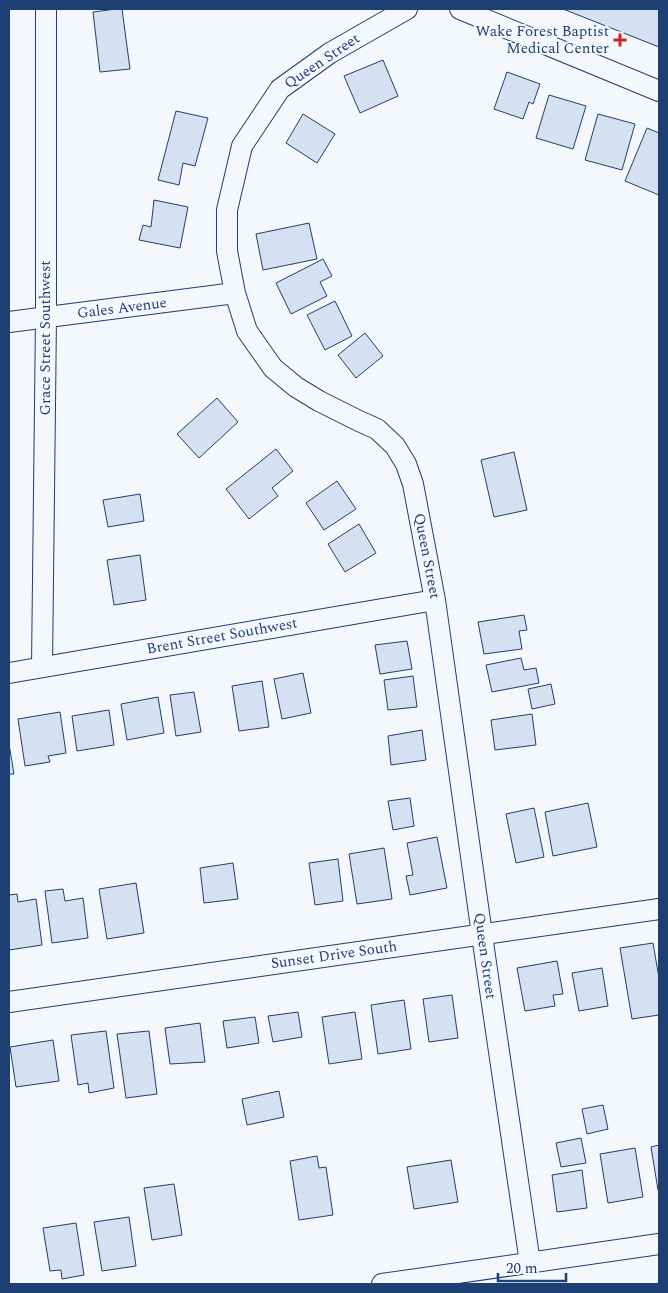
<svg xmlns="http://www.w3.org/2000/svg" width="668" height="1293" viewBox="0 0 668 1293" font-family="Spectral,serif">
	<rect width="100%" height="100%" fill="#f4f7fb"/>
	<!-- building -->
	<path fill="#d5e0f0" stroke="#1d3f73" d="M116,9H122L130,69L100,72L93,12Z
		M563,9H659V47Z
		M383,60L398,96L360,113L344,76Z
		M507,72L540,84L533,104L529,102L523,119L494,109Z
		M549,95L586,106L573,149L536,138Z
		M176,111L208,118L195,166L183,163L179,185L158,180Z
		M303,114L335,134L317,163L286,143Z
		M598,114L635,124L622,170L585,160Z
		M647,128L659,133V195L625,181Z
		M154,200L188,207L180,248L139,240L143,225L151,227Z
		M309,223L317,259L263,270L256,234Z
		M323,259L332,276L320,282L327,296L291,314L276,283Z
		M335,301L352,336L325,350L307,315Z
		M365,333L383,356L356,378L338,355Z
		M217,398L238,422L199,458L177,434Z
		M276,449L293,471L272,488L278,496L249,519L226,489Z
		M514,452L527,510L494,517L481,460Z
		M337,481L356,509L324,530L306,503Z
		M140,494L144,521L108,527L103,500Z
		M359,524L376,553L345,572L328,544Z
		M140,555L146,600L114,605L107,560Z
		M524,615L527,630L519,631L522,649L484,654L478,622Z
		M407,641L412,669L380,674L375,645Z
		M521,658L524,670L536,668L539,683L492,692L486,665Z
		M303,673L311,713L282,719L274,679Z
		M413,676L417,707L388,710L384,680Z
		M262,681L269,727L239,731L232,686Z
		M551,684L555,704L532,709L528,689Z
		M194,692L201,732L176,736L170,695Z
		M158,697L164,733L127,740L121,704Z
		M109,710L114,745L77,751L72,716Z
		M60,712L66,753L48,756L50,762L25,766L18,719Z
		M532,714L536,745L495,750L491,720Z
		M422,730L426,760L391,765L388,736Z
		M9,744L14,774H9Z
		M410,798L414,826L393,830L388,801Z
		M588,803L597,847L553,856L545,812Z
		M534,808L544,857L516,863L506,814Z
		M437,837L447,888L410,895L406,876L413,875L407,843Z
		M384,848L392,899L357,904L349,854Z
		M338,859L343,901L315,905L309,863Z
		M233,863L238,899L204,903L200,868Z
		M136,883L144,933L107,939L99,889Z
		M63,889L65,901L83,898L88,938L52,943L45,891Z
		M17,894L18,902L36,899L42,945L9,950V895Z
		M653,943L659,978V1015L632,1019L620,948Z
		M557,961L563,994L553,995L555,1006L525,1011L517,968Z
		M602,968L608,1006L579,1011L572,973Z
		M452,995L458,1038L429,1042L423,999Z
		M404,1000L411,1049L378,1054L371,1005Z
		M298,1012L302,1037L273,1042L268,1016Z
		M355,1012L362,1059L329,1064L322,1017Z
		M255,1017L259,1043L227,1048L223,1021Z
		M200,1023L205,1062L170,1064L165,1028Z
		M106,1031L114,1088L89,1093L88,1083L78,1085L71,1035Z
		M149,1031L157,1094L126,1098L117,1034Z
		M53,1040L59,1081L16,1087L10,1047Z
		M279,1091L284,1117L247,1125L242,1099Z
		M603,1105L608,1129L587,1134L582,1109Z
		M581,1138L586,1163L561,1167L556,1143Z
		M659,1145V1190H658L651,1147Z
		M635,1148L643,1197L608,1203L600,1154Z
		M317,1156L319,1168L326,1167L333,1215L299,1220L290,1161Z
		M451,1160L458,1202L414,1209L407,1167Z
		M582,1170L587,1208L557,1212L552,1175Z
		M174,1184L182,1235L152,1240L144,1188Z
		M129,1217L136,1266L102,1271L94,1222Z
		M76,1223L84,1275L62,1279L61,1270L50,1271L43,1228Z"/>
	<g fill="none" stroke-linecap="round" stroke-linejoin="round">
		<!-- street casing -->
		<g stroke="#1d3f73" stroke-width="22">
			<path id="street" d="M407,9L330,53L280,89L242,146L227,210V251L235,293L247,331L273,368L296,387L319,401L359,421L377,429L395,446L406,464L413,484L435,600L485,956L530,1263
				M460,9L659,91
				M9,322L235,293
				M42,667L46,317V9
				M9,673L435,600
				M9,1002L659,909
				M382,1284L659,1244"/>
		</g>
		<!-- street -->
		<use href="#street" stroke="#f4f7fb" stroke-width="20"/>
	</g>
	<!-- markers -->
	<path fill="#c62828" stroke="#f4f7fb" stroke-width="2" d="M617.5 32.5h5v5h5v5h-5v5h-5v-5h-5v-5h5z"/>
	<g text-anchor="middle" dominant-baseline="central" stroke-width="4" stroke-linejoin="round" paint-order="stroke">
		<!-- poi labels -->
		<g font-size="15" fill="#1d3f73" stroke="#f4f7fb" text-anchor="end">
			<text x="609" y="31">Wake Forest Baptist<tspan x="609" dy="17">Medical Center</tspan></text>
		</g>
		<!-- street labels -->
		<g font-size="15" fill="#1d3f73" stroke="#f4f7fb">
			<text transform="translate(322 61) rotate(-34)">Queen Street</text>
			<text transform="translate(122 308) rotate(-7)">Gales Avenue</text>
			<text transform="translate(45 338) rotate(-90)">Grace Street Southwest</text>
			<text transform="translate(427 556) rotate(79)">Queen Street</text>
			<text transform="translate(222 636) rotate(-10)">Brent Street Southwest</text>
			<text transform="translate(334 955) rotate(-8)">Sunset Drive South</text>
			<text transform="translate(485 956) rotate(82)">Queen Street</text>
		</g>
	</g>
	<!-- border -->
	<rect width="668" height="1293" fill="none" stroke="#1d3f73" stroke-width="20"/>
	<!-- scale -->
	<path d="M498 1273v8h68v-8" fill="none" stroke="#1d3f73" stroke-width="2.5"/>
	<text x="506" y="1273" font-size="15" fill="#1d3f73" stroke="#f4f7fb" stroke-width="4" paint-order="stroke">20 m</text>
</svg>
